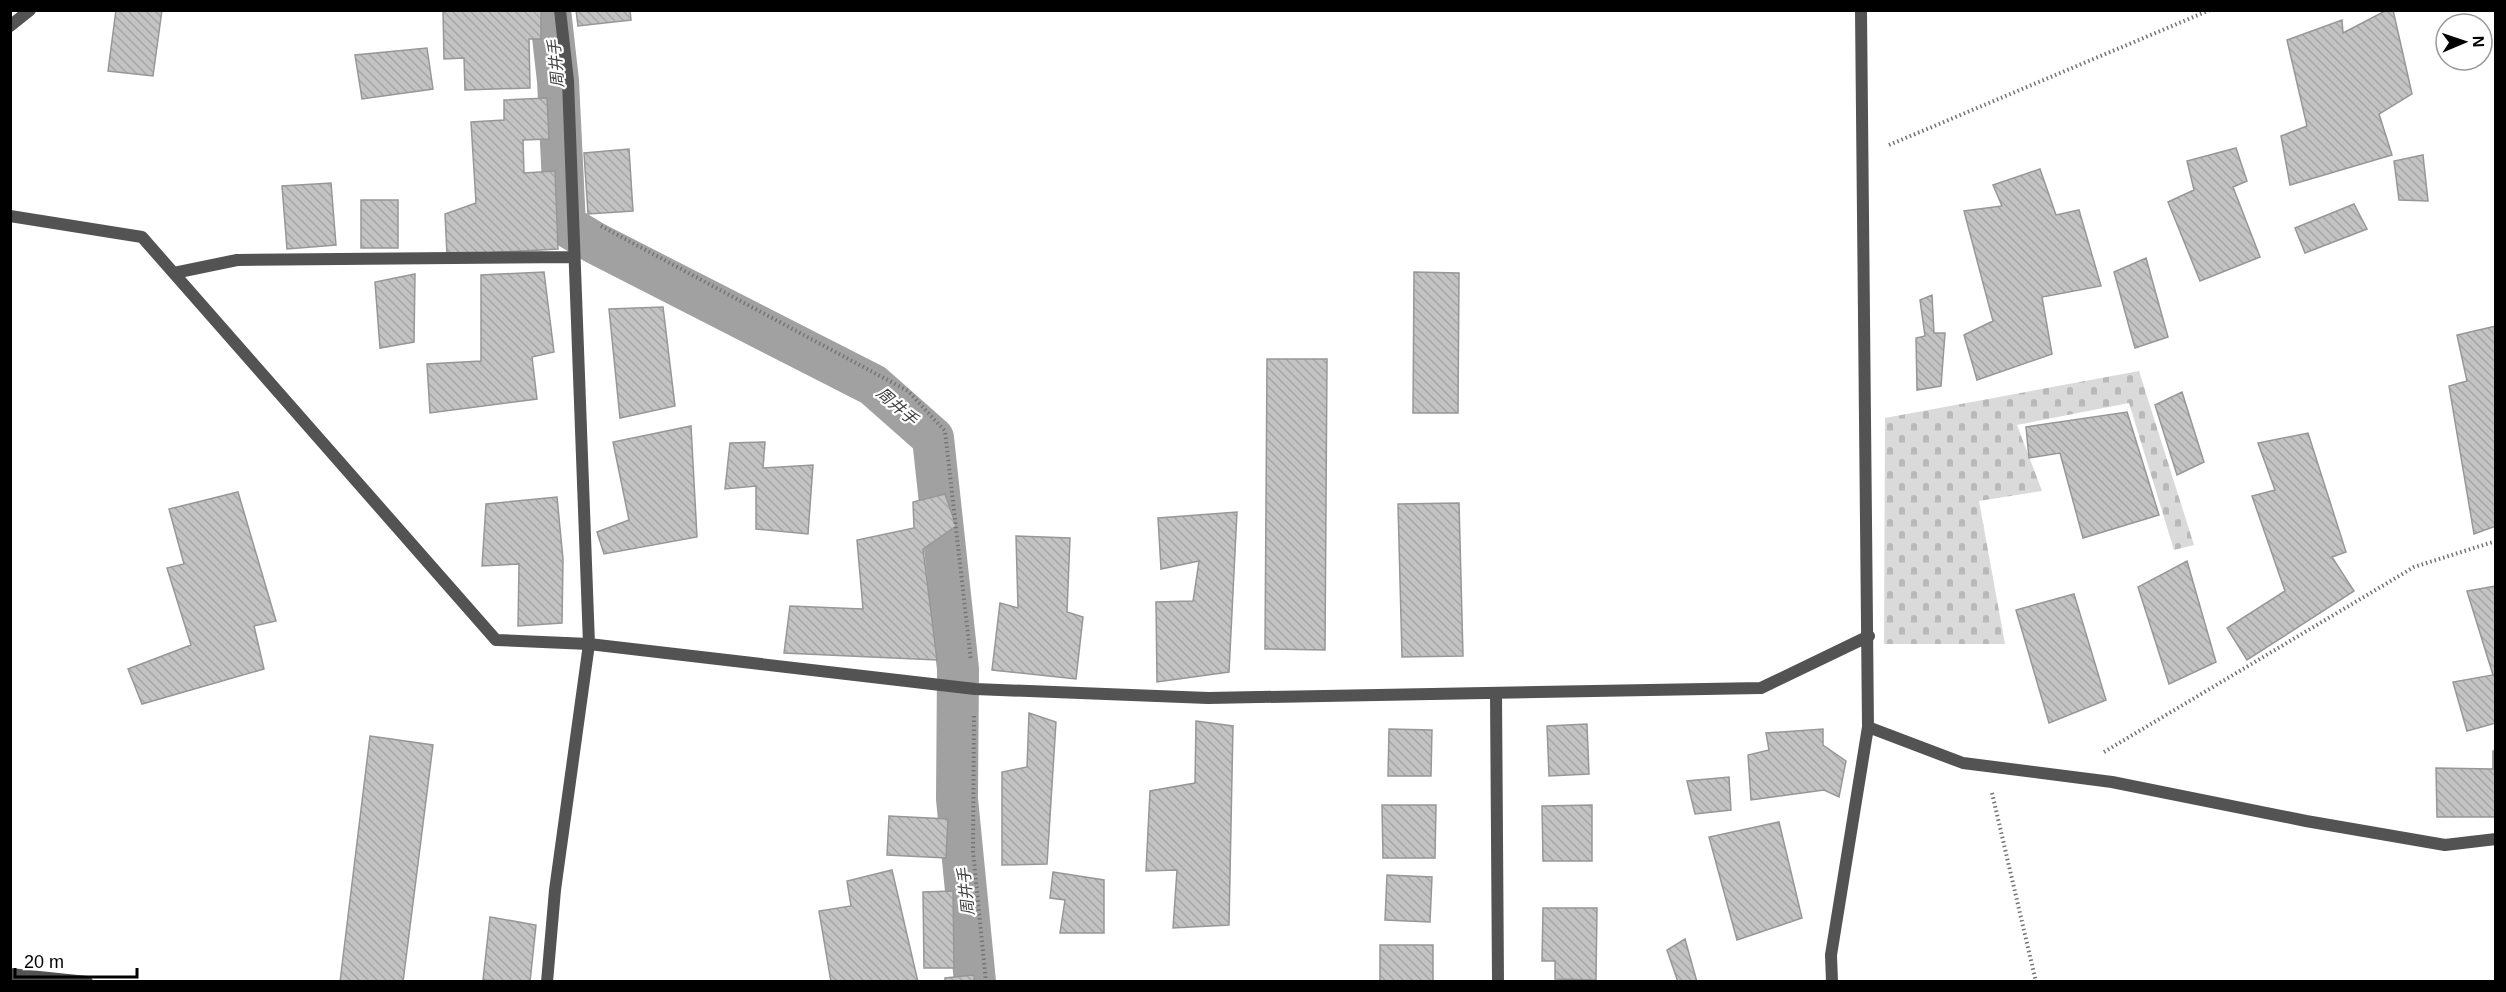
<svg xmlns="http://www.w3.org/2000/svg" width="2506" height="992" viewBox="0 0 2506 992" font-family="Arial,'Noto Sans JP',sans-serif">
	<defs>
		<pattern id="cemetery-stones" width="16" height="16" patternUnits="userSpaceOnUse" patternTransform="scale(1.5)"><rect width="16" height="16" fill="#dadada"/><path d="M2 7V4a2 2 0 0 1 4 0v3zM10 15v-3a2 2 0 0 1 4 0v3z" fill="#b9b9b9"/></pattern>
		<pattern id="building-back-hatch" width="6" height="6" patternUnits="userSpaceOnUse" patternTransform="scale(1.5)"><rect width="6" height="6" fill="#c3c3c3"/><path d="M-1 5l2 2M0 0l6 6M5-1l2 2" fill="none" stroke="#a6a6a6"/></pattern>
	</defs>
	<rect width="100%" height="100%" fill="#fff"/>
	<!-- cemetery -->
	<path fill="url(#cemetery-stones)" d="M2139,371L2194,545L2174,550L2129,403L2017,425L2042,491L1979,501L2005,644H1884L1885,418Z"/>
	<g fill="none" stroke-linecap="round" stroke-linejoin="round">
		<!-- canal -->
		<path stroke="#a1a1a1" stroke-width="42" d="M550,10L558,81L565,225L595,243L873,385L933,438L958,669L957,799L975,982"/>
	</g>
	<!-- building -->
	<path fill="url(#building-back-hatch)" stroke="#979797" stroke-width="1.5" d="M116,10H162L153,76L108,71Z
		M443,10H541V39H529L530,88L465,90L464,58L444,59Z
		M576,10H630L631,20L578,26Z
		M2387,10H2393L2412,94L2379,114L2392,155L2290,185L2281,136L2307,126L2287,40L2342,20L2343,33Z
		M427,48L433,89L362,99L355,55Z
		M547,98L549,139L523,140L524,173L555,171L558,249L447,255L445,214L476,203L471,122L504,120V100Z
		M2236,148L2247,181L2233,187L2260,257L2200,281L2168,202L2194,190L2187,161Z
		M629,149L633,211L588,214L584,153Z
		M2423,155L2428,201L2399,200L2394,161Z
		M2040,169L2056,215L2079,210L2101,286L2042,297L2052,354L1977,380L1964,335L1993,321L1964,211L2002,206L1993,185Z
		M331,183L336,245L287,249L282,186Z
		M361,200H398V248H361Z
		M2354,204L2367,229L2305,253L2295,228Z
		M2146,258L2168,337L2135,348L2114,272Z
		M544,272L554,352L532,357L537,399L430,413L427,364L481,361V275Z
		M1414,272L1459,273L1458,413H1413Z
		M415,274L414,342L380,348L375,282Z
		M1932,295L1934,333H1945L1941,386L1917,390L1916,338L1925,336L1920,300Z
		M663,307L675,406L620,418L609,309Z
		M2496,326V526L2474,534L2449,386L2467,381L2457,335Z
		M1267,359H1327L1325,650L1265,649Z
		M2182,392L2204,462L2177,475L2155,405Z
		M2127,412L2159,515L2083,538L2060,453L2029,458L2026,427Z
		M691,426L697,537L604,554L597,532L629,520L613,442Z
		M2308,433L2346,552L2332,557L2354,591L2247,660L2227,628L2285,591L2252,496L2275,490L2258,443Z
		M765,442L763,468L813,465L808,534L756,529V486L725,489L730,443Z
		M238,492L276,621L254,626L264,669L142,704L128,669L191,645L167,568L184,564L169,509Z
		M945,494L956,526L923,549L937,660L784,653L790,606L863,609L857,540L914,528L913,502Z
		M557,497L563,559L562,623L518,626L519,564L482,566L486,504Z
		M1459,503L1463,656L1402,657L1398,504Z
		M1237,512L1229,672L1157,682L1156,602L1193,601L1199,561L1161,569L1158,518Z
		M1016,536L1070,538L1067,612L1083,617L1076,679L992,670L1000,603L1018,608Z
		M2187,561L2216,662L2169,684L2138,587Z
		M2496,586V723L2467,731L2453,682L2493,675L2467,591Z
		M2074,594L2106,700L2049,723L2016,610Z
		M1029,713L1056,722L1047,864L1002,865V772L1027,767Z
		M1196,721L1233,726L1229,925L1173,928L1177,870L1146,871L1150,791L1195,783Z
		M1587,724L1589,774L1549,776L1547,726Z
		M1389,729L1432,730L1431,776H1388Z
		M1823,729V745L1846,761L1839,797L1824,790L1751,800L1748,755L1769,750L1766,733Z
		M370,736L433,745L403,982H340Z
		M2493,751H2496V817H2437L2436,768L2493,769Z
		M1729,777L1731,810L1695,814L1687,781Z
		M1382,805H1436L1435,858H1383Z
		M1592,805V861H1543L1542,806Z
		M889,816L948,819L946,858L887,855Z
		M1779,822L1802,918L1737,940L1709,837Z
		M892,870L918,982H831L819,911L851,906L847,881Z
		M1053,872L1104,880V933H1060L1065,900L1050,898Z
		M1387,875L1432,877L1430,922L1385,920Z
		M953,891L954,968H924L923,892Z
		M1543,908H1597L1596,980L1555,979V961H1542Z
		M490,917L536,925L530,982L483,980Z
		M1685,939L1697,982H1678L1667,950Z
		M1380,945H1433V982H1380Z
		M974,975V982H945V978Z"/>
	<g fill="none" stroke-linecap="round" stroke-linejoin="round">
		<!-- path -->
		<path stroke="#757575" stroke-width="4" stroke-dasharray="1.5 3" stroke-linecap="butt" d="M1889,145L2210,10
			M601,226L908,391L945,431L971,661
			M974,716L973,851L986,982
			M2104,752L2414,567L2496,541
			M1992,793L2036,982"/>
		<!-- street -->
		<path stroke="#535353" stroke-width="12" d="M10,26L30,10
			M10,216L142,237L496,640L589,644L975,689L1208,698L1761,688L1869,636
			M174,273L237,260L574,257
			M1496,693L1498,982
			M1868,727L1963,763L2112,782L2306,821L2445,845L2496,839
			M10,974L87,982
			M547,982L555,890L589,644L568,81L560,10
			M1832,982L1831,955L1868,727L1861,10"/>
	</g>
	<g text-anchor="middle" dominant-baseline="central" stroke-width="4.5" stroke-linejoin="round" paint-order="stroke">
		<!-- water labels -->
		<g font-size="16" font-style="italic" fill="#424242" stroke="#fff">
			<text transform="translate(556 64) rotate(-95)">周井手</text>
			<text transform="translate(897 406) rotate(41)">周井手</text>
			<text transform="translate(966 892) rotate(-96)">周井手</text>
		</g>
	</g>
	<!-- border -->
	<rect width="2506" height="992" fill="none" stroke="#000000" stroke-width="24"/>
	<!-- north arrow -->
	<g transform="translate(2464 42) rotate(88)"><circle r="28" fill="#ffffff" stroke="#999999" stroke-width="1.5"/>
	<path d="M0-4.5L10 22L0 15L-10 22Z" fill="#000000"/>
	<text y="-9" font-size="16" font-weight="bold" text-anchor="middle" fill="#000000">N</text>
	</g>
	<!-- scale -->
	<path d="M15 968v9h122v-9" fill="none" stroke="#000000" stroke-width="3"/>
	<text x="24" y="968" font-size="18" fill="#000000" stroke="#ffffff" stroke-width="4.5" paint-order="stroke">20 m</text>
</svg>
